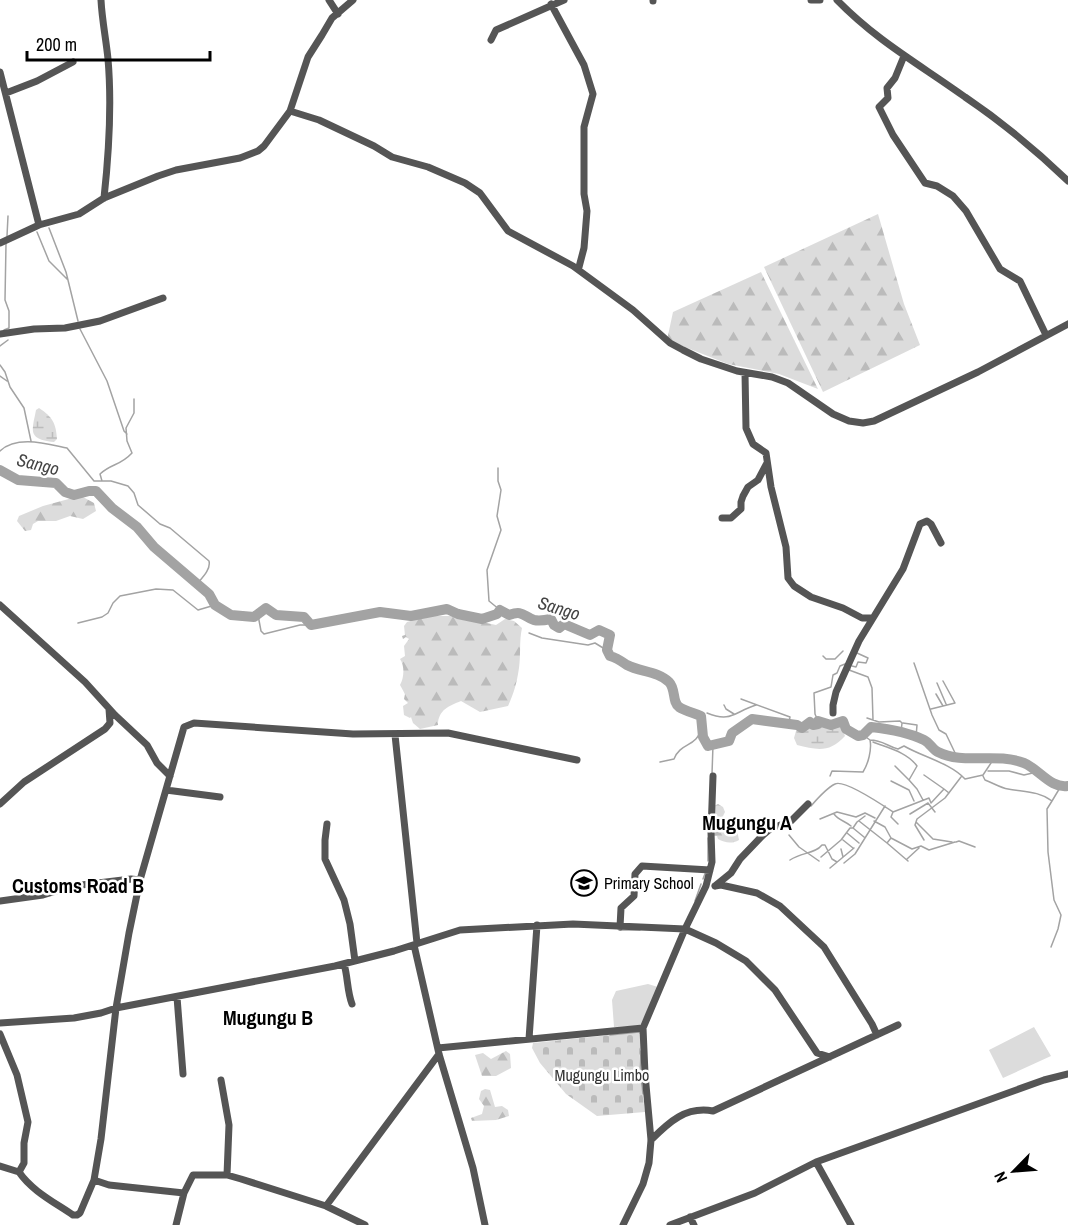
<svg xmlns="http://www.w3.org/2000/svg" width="1068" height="1225" viewBox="0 0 1068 1225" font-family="'Archivo Narrow',sans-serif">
	<defs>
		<pattern id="forest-firs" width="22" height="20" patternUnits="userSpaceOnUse" patternTransform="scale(1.5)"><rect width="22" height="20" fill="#dcdcdc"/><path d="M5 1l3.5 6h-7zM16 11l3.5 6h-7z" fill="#bbb"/></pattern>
		<pattern id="wetland-marsh" width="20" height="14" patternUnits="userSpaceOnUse" patternTransform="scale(1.5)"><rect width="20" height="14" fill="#dcdcdc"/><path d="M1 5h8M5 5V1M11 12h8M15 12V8" fill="none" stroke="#bbb"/></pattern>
		<pattern id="cemetery-stones" width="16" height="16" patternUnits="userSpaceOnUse" patternTransform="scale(1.5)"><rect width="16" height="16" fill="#dcdcdc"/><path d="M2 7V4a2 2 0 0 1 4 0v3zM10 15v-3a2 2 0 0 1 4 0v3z" fill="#bbb"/></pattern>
	</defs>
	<rect width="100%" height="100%" fill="#fff"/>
	<!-- grass -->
	<path fill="#dcdcdc" d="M648,984L658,987L641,1024L638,1026L614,1027L612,1000L616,991Z
		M1034,1027L1051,1056L1003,1078L989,1050Z"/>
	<!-- forest -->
	<path fill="url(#forest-firs)" d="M878,214L904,304L920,345L823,392L764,267Z
		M761,272L818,389L779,374L728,364L667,340L673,312Z
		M76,497H83L94,503L96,511L83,519L70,516L56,521H38L33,524L31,530L25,531L17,521L19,516L43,506Z
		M413,616H454L496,625L505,619L514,621L522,628C519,641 521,654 519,668C517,682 514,693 508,706L480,712L461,701C449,706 438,710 438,725L420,729L413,723L411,717L410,718L404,715L403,706L408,703L404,699L405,694L400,685C404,678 405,666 400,659L405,656L404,646L409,639L406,637L403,639L402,636L405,635L404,626L407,622L414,620Z
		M718,804L723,807L725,812L721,820L722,826L737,830L739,840C732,844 725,843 718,839L717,836H713L714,806Z
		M506,1051L510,1054L511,1068L496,1076H482L475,1055L483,1053L491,1059Z
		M485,1089L490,1090L495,1107L502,1106L508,1110L509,1116L496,1120L472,1121L471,1118L482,1114L484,1106L479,1099L481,1091Z"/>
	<!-- wetland -->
	<path fill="url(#wetland-marsh)" d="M39,408C53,417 56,424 57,439L54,442C27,439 32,431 36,410Z
		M808,726L842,727L845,736C830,753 817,750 797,745L794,738L796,731Z"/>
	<!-- cemetery -->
	<path fill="url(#cemetery-stones)" d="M639,1032L641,1035L639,1070L645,1112L597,1116L566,1094L540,1063L532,1048L533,1043Z"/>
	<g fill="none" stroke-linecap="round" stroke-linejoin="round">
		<!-- stream -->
		<path stroke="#a3a3a3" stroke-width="1.5" d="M49,228L66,272L78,321
			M37,232L49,261L68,280
			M7,236L8,216
			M80,329L107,381L124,431L127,434
			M4,330L9,328V311L5,300L6,244
			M0,346L8,340
			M0,365L5,372L10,387L24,408L31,441
			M0,376L7,381
			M0,451C17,435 47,444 67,448L94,481H111L128,486L134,493L138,505L160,524L170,528L209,561C211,569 203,577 197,584
			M498,468V481L501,490L497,516L501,530L487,570L489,601L500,610
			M102,481L100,474C112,463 120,466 132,453L127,441L126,428L134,413V399
			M258,615L261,631L264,634L300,625H311
			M78,623L102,617L108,613L113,603L120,596L156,589L173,590L198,610L215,605
			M529,633L542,638L588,645L595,643L608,651
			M823,656L826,659H835L843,651
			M914,663L932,715L939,730L946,734L957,757
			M852,666L856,667L858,662L866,663L868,658L857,653
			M850,669L849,670L868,677L872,688L873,720
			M937,683L946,704
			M936,694L943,706
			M741,699L790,717L788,726
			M724,705L726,709L734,714
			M931,709L955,703L943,681
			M707,713C731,723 734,712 756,705
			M867,718L879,722L900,721L902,723L901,732
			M818,721L815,714L814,693L831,687L833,675L837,673L840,666L845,664
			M903,723L917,725L916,737
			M863,735L870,740C882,740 887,746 898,749L904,746C923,757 950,763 965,779L983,775L995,757
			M873,742C888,748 907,752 917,766L909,780L917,789L923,800
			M660,762L674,759C681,741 697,749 702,726
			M895,766L909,780
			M988,771H1009L1024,775L1037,772
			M712,774L713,745
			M924,775L944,789
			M830,776L832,771L863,772C868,764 872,750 870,740
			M983,776L985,780C993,783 1001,788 1008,789C1024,792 1039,791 1052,801L1061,786
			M891,781L909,790L914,801
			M811,806C817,799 827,788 835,784C844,779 884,806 893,812L929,798L931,803L944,789L949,793
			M893,812L891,817L898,824
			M834,814C838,820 845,821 851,826
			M910,814L928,803L935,812
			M820,819L837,812L856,817L865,813L875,818
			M859,821L887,843
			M874,821L885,827L891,838L912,849L921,846L929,850L955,842
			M916,822L933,839L952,842
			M847,833L859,843
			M789,835L799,847L819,861
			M864,837L853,828L857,822L865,816
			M891,838L887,843L908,861
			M843,840L853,848
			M924,840L915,825L917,819L945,798L961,777
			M956,842L959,841L975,847
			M841,849L843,857
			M821,857L841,840L850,828H853
			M907,859L919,848
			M790,860C802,852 815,854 822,845H825L832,859L837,862
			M708,861V838
			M844,863L855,854L885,806
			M830,868L854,848
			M703,879L706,871
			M695,901L701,884
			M620,930H640
			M1051,947L1058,929L1061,915L1054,900L1048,852L1047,809L1052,801
			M610,1035L639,1032L641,1034
			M641,1051L640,1070L643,1094"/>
		<!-- river -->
		<path stroke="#a3a3a3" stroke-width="10" d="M0,470L18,480L56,483L65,492L74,495L89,491H96L112,508L137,527L154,547L209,594L215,605L231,615L254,617L266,608L276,615L304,617L311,625L380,612L411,616L447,609L458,614L482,619L497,614L500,610L509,615C523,610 523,616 534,620C539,621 546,620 551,619L554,625L559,628L564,624L590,635L599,630L610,635L607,650L610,656C617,658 621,661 627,665C640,672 658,671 669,682C676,689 672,702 679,707C685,711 694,713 701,716L703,737L708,746L729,741L732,733L752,719L797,725L802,728L810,722L813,725L818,724V721L831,725L843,721L846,729L858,736L863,735L871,727C889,729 908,732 924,740C930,743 933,750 938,752C963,765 996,752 1024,763C1039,769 1051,789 1068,786"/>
		<!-- minor -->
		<path stroke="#555" stroke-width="7" d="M101,0C102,20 106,39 108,59C112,105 109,152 104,198
			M329,0L338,14
			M653,0V1
			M811,0H820
			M837,0C877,41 919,64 965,97C999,120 1039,153 1068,181
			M551,4L584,65L593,94L584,127V194L587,211L584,248L579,267
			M491,40L496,30L564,0
			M904,56L895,78L887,88L888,98L879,107L893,135L925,183L937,186L953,196L966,211L1000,269L1020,281L1046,335
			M0,72L39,225
			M6,93L37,81L73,62
			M290,111L319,120L374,146L392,157L428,167L465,183L480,193L508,231L573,266L633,310L670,343L683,350L701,359L737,371L772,377L788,383L833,414L849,421L863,423L874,421L978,372L1068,324
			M0,243L39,225L79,214L104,198L158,176L176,170L240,158L258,151L264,146L290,111L308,57L322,35L332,18L353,0
			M0,334L34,329L65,328L100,321L163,298
			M745,373L746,428L753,444L766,453L771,487L786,547L788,578L794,586L811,597L843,608L862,618H872
			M722,518H731L741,509V502L743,496L748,487L758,480L767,463
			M0,605L85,682L115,715L147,745L157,763L170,776
			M833,713V705L836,692L859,641L903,569L920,524L927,521L931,524L941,543
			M395,735L417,943
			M166,790L220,797
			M0,804L24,782L105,729L110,723L109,709
			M327,824L325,840V859L344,900L350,924L355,961
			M715,886L721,885L757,893L780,906L824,947L872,1024L877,1035
			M715,886L731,873L740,859L763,835L770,829L791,821L808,804
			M0,901L43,895L73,886L131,879L140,880
			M620,927L621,908L634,896L635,874L642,866L710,870
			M414,945L439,1054L473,1168L485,1225
			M344,964C348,977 347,991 352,1004
			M177,997L183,1074
			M0,1023L74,1018L101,1013L116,1008L335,966L394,951L460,930L573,924L685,929L716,943L746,961L775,990L817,1053L830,1057
			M0,1034L17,1075L28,1122L24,1143V1163L19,1172C32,1191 54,1202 73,1215H77L80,1213L94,1180
			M529,1039L537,925
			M438,1048L643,1028L685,929L706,886L712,862L711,832L713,776
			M221,1080L229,1125L227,1175
			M651,1140C669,1122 686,1106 713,1111L898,1025
			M816,1162L851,1225
			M0,1166L19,1172
			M184,1193L193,1175H227L241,1179L326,1206L365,1225
			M326,1206L439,1054
			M690,1217L694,1225
			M176,1225L184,1193L109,1185L94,1180L101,1139L116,1008L129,933L140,880L184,727L194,723L353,734L448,733L577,760
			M623,1225L643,1184L649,1163L651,1140L645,1074L643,1028
			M670,1225L755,1193L816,1162L1044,1080L1068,1074"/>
	</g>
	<!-- icons -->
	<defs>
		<g id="school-ring" transform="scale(1.35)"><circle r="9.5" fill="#fff" stroke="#000" stroke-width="1.5"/><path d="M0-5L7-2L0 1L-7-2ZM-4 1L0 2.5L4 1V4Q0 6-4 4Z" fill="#000"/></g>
	</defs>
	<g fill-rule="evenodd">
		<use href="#school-ring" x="584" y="883"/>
	</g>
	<g text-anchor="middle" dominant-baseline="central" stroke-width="5" stroke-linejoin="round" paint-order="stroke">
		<!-- poi labels -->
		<g font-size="16" fill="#000" stroke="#fff" text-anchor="start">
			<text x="604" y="883">Primary School</text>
		</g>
		<!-- park labels -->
		<g font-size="16" fill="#333" stroke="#fff">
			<text x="602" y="1075">Mugungu Limbo</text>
		</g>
		<!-- water labels -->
		<g font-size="18" font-style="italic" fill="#444" stroke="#fff">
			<text transform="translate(38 464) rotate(14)">Sango</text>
			<text transform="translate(559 608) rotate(17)">Sango</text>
		</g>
		<!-- quarter labels -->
		<g font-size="20" font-weight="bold" fill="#000" stroke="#fff">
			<text x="747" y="822">Mugungu A</text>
			<text x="78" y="885">Customs Road B</text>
			<text x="268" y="1017">Mugungu B</text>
		</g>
	</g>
	<!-- north arrow -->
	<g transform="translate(1014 1171) rotate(245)" stroke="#ffffff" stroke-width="4.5" paint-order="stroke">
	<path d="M0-4.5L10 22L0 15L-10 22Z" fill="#000000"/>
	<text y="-9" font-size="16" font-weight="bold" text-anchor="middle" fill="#000000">N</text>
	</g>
	<!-- scale -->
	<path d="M27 51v9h183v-9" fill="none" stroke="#000000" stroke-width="3"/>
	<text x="36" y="51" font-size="18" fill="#000000" stroke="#ffffff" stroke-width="4.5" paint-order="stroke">200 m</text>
</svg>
